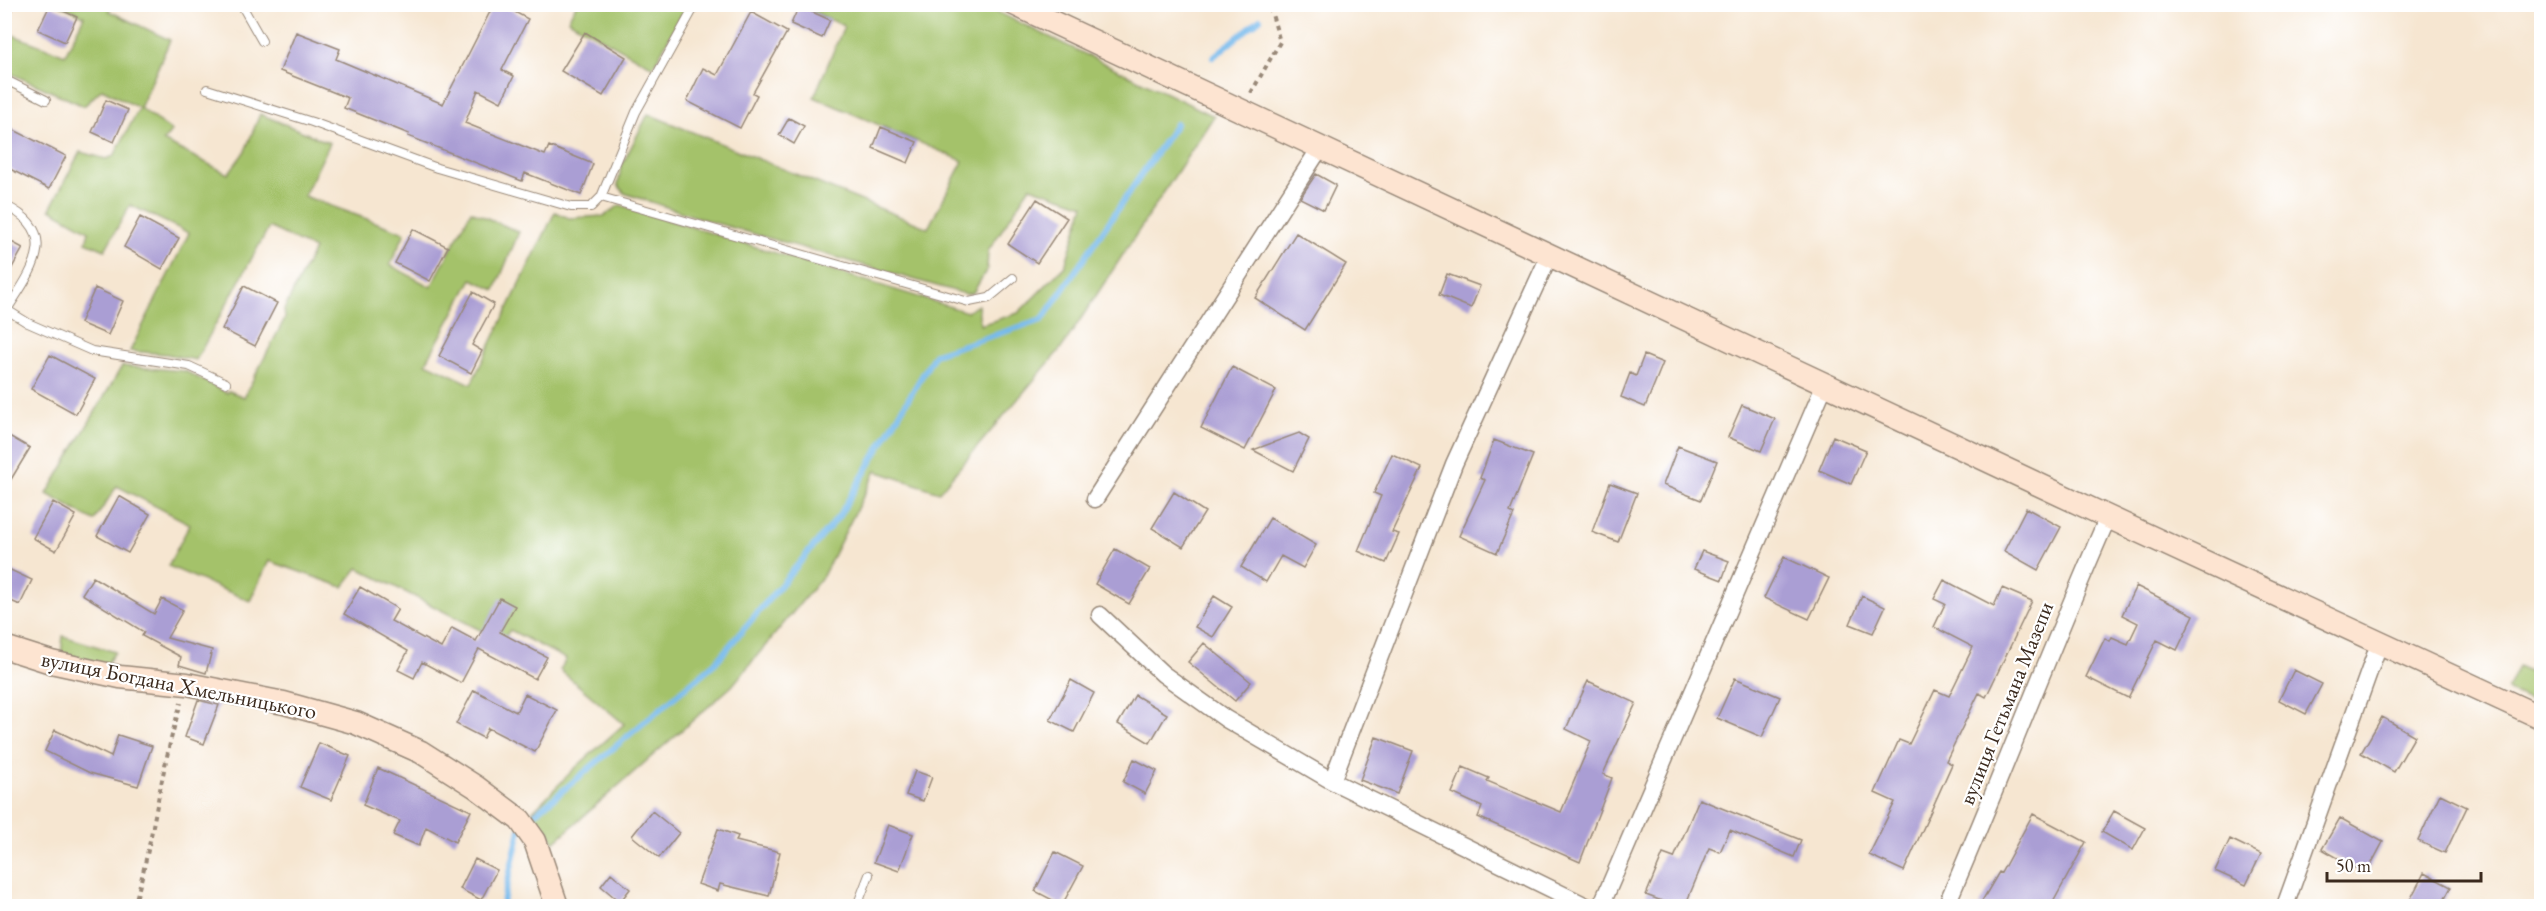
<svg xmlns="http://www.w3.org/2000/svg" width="2546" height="911" viewBox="0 0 2546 911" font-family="'EB Garamond',serif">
	<rect width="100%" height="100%" fill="#fff"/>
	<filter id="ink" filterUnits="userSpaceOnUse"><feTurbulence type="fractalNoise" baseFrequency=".0167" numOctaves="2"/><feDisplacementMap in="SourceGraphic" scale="12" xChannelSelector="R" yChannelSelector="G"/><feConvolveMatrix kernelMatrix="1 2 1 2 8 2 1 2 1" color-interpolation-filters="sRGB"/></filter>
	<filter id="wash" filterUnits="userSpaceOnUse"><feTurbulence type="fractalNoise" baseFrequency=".008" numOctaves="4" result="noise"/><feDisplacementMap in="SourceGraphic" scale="24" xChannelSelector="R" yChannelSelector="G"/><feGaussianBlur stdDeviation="1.35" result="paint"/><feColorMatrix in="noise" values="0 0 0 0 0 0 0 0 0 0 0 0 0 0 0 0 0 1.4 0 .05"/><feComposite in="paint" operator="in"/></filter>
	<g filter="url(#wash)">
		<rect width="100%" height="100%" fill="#f6e6d1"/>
		<!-- green -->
		<path fill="#a4c26a" stroke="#707644" stroke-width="1.5" d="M60,5H111L109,11L170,40L140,108L172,131L163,141L228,174L245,151L260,114L330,143L304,196L405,233L390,265L431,287L471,211L519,232L495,290L472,279L426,363L471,384L555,212L569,218L604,216L620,205L967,312L978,305L980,325L1018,313L1065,266L1084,205L1030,187L988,251L987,269L973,293L965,294L709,221L624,193L618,185L621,167L648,114L928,228L963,161L814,97L844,26L800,5H983L1214,116L1063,346L939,492L876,471L823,576L732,686L554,842L547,829L531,813L574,769L624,724L560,670L566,659L510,630L502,641L358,568L343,587L269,561L250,601L168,566L190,524L117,486L94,521L47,494L122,366L185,371L227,393L229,391L244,397L285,318L284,310L314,249L269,227L196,360L166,354L130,351L189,233L130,205L105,250L86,242L89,231L50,209L80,152L106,159L114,156L139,108L102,89L84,106L5,71V32L65,55L84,16Z
			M576,5V4L687,5L653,67L568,20Z
			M63,636L115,652L106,665L61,655Z
			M2518,666L2541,677V705L2507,690Z"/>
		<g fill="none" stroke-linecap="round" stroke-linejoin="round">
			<!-- stream -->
			<path stroke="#76baec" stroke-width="6" d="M1213,57L1260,19
				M536,813L715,663L839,516L935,354L1042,320L1176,124
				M502,906L520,830"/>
		</g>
		<g id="blocks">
			<!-- building -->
			<path fill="#aa9ed4" d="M494,4H500L528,19L502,70L514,76L501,102L478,90L465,123L545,155L549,146L593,164L581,195L525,173L522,181L408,136L409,134L344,108L348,98L280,71L296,32L340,49L336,59L443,104Z
				M50,5L77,17L65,42L38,30Z
				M799,6L830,20L822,38L791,24Z
				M751,12L787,32L753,93L757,95L740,128L687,101L703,68L717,75Z
				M585,32L626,57L603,96L561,71Z
				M106,100L128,110L114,142L92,132Z
				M789,118L804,126L794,144L779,135Z
				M4,125L66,156L49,189L4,166Z
				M881,127L917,142L908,163L873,148Z
				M1316,174L1336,185L1324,210L1300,198Z
				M1037,199L1067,218L1037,263L1008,244Z
				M140,217L179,238L162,269L124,247Z
				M413,229L448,247L430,281L395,263Z
				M1296,233L1346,264L1305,330L1255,298Z
				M4,238L23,248L4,282Z
				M1447,274L1480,286L1471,308L1439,295Z
				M244,286L277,303L255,346L222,329Z
				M95,288L123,301L108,335L80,323Z
				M473,292L494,304L472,345L482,351L471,373L439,356Z
				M50,355L95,379L76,414L31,389Z
				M1644,355L1663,363L1645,407L1621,397L1630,373L1636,376Z
				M1232,367L1276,390L1245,450L1201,428Z
				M1742,405L1775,419L1761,451L1728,437Z
				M4,433L30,448L4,491Z
				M1299,433L1309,439L1293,471L1253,450Z
				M1833,436L1866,450L1851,484L1819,470Z
				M1494,440L1533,455L1510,512L1514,514L1497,553L1459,536L1485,480L1480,478Z
				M1678,446L1717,461L1701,500L1663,485Z
				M1392,454L1422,468L1392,532L1399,534L1386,563L1358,551L1381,496L1374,493Z
				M1610,483L1637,493L1618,542L1592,532Z
				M1174,492L1205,512L1183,547L1152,528Z
				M119,496L150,514L128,553L97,536Z
				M53,502L76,515L56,551L33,538Z
				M2026,508L2061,527L2038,570L2004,551Z
				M1270,518L1316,545L1303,568L1281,556L1266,582L1241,567Z
				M1115,549L1150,569L1129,604L1095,584Z
				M1702,551L1729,561L1722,580L1694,569Z
				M1784,557L1829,578L1809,619L1764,598Z
				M4,567L32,580L20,605L4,598Z
				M93,577L154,614L162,599L183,610L167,638L212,650L206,673L179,665L181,657L142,636L144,632L82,594Z
				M1944,580L1994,606L2002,588L2032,601L1986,697L1979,693L1946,761L1952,764L1904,871L1869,855L1895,802L1875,793L1899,740L1909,744L1935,690L1949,696L1973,647L1934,627L1945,604L1934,599Z
				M2136,586L2194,615L2177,650L2157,640L2128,698L2086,677L2105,638L2110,641L2112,637L2128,644L2138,623L2122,615Z
				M360,587L398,609L391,621L441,648L452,628L476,641L500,598L515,606L500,632L547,657L535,679L479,649L461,683L422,662L414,678L398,670L408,651L344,614Z
				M1214,596L1232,607L1213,637L1195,627Z
				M1862,596L1885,607L1873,633L1850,624Z
				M1204,643L1251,682L1235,701L1188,662Z
				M2294,670L2322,684L2306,714L2279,700Z
				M1735,678L1780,697L1762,737L1717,718Z
				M1071,680L1094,693L1074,732L1050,720Z
				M1588,681L1636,703L1603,774L1612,778L1580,862L1478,817L1482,807L1452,793L1463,767L1489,778L1487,781L1561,812L1591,741L1566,729Z
				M474,690L516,712L525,694L557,710L535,752L488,728L483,738L456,724Z
				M1135,695L1167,714L1150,743L1118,724Z
				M198,700L219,705L204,744L185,737Z
				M2382,717L2415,736L2394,772L2361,753Z
				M55,730L111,757L118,735L152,746L138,786L90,773L45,751Z
				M1376,737L1413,751L1397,794L1360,780Z
				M319,743L350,756L331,800L300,787Z
				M1134,759L1157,771L1145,794L1123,782Z
				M378,768L471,811L455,842L426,827L419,846L393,835L400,821L363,805Z
				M915,771L932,777L923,801L906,795Z
				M2440,794L2467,807L2445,853L2418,841Z
				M1699,799L1801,840L1794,857L1730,830L1720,852L1709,848L1685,906H1675L1646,895L1663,854L1674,858Z
				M652,811L679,833L659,858L632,836Z
				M2114,811L2145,828L2133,850L2102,832Z
				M2033,814L2086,842L2051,906H1979L1999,872L2001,873Z
				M2340,818L2383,842L2366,874L2322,849Z
				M888,825L913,834L899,871L874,862Z
				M718,829L738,836L736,841L780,852L769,896L720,884L718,891L698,884Z
				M2230,839L2261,854L2246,885L2215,871Z
				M1055,852L1083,866L1062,905L1035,891Z
				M475,859L497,870L481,900L460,889Z
				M611,873L630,889L620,902L601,886Z
				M2424,873L2451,887L2441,906H2407Z"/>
		</g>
	</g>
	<g filter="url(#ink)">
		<use href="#blocks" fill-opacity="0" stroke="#988878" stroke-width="1.5"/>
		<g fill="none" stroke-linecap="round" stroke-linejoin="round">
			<!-- lane casing -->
			<g stroke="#988878" stroke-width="10">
				<path id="lane" d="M241,4L262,41
					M696,4L636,112L601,197L969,302L989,298L1013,278
					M4,17L10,4
					M4,79L46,100
					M207,89L312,122L437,168L571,207H591L601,197
					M4,205C65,233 29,274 5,313
					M7,310L28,323L92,351L189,366L226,383
					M857,906L869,875"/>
			</g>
			<!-- street casing -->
			<g stroke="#988878" stroke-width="19">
				<path id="street" d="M1095,499L1320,148
					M1100,615L1163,674L1226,719L1332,781L1586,906
					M1332,781L1454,464L1550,254
					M1601,906L1825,384
					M1946,906C2002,777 2051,646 2108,517
					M2285,906L2379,644"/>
			</g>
			<!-- secondary casing -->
			<g stroke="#988878" stroke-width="25">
				<path id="secondary" d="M1014,4L2108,517L2542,718
					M4,647L51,662L120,677L187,684L284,703L356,723L421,752L476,787L520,820L535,841L557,906"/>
			</g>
			<!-- path -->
			<path stroke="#988878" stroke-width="4" stroke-dasharray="4.5 4.5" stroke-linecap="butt" d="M1251,93L1280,42L1269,4
				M134,906C154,839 160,770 181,703"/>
			<!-- lane -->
			<use href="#lane" stroke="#fff" stroke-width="8"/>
			<!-- street -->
			<use href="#street" stroke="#fff" stroke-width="16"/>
			<!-- secondary -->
			<use href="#secondary" stroke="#fde4d1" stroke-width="22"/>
		</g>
	</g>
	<g text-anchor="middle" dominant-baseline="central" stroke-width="4.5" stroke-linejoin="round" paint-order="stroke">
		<!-- street labels -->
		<g font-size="22" fill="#3b2a1e" stroke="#fff">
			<text transform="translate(179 685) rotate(11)">вулиця Богдана Хмельницького</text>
			<text transform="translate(2006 703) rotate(-68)">вулиця Гетьмана Мазепи</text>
		</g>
	</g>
	<!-- margin -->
	<rect width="2546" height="911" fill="none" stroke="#fff" stroke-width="24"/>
	<!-- scale -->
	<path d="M2327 872v9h154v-9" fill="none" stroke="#3b2a1e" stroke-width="3"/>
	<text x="2336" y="872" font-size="18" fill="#3b2a1e" stroke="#ffffff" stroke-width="4.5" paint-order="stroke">50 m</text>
</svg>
